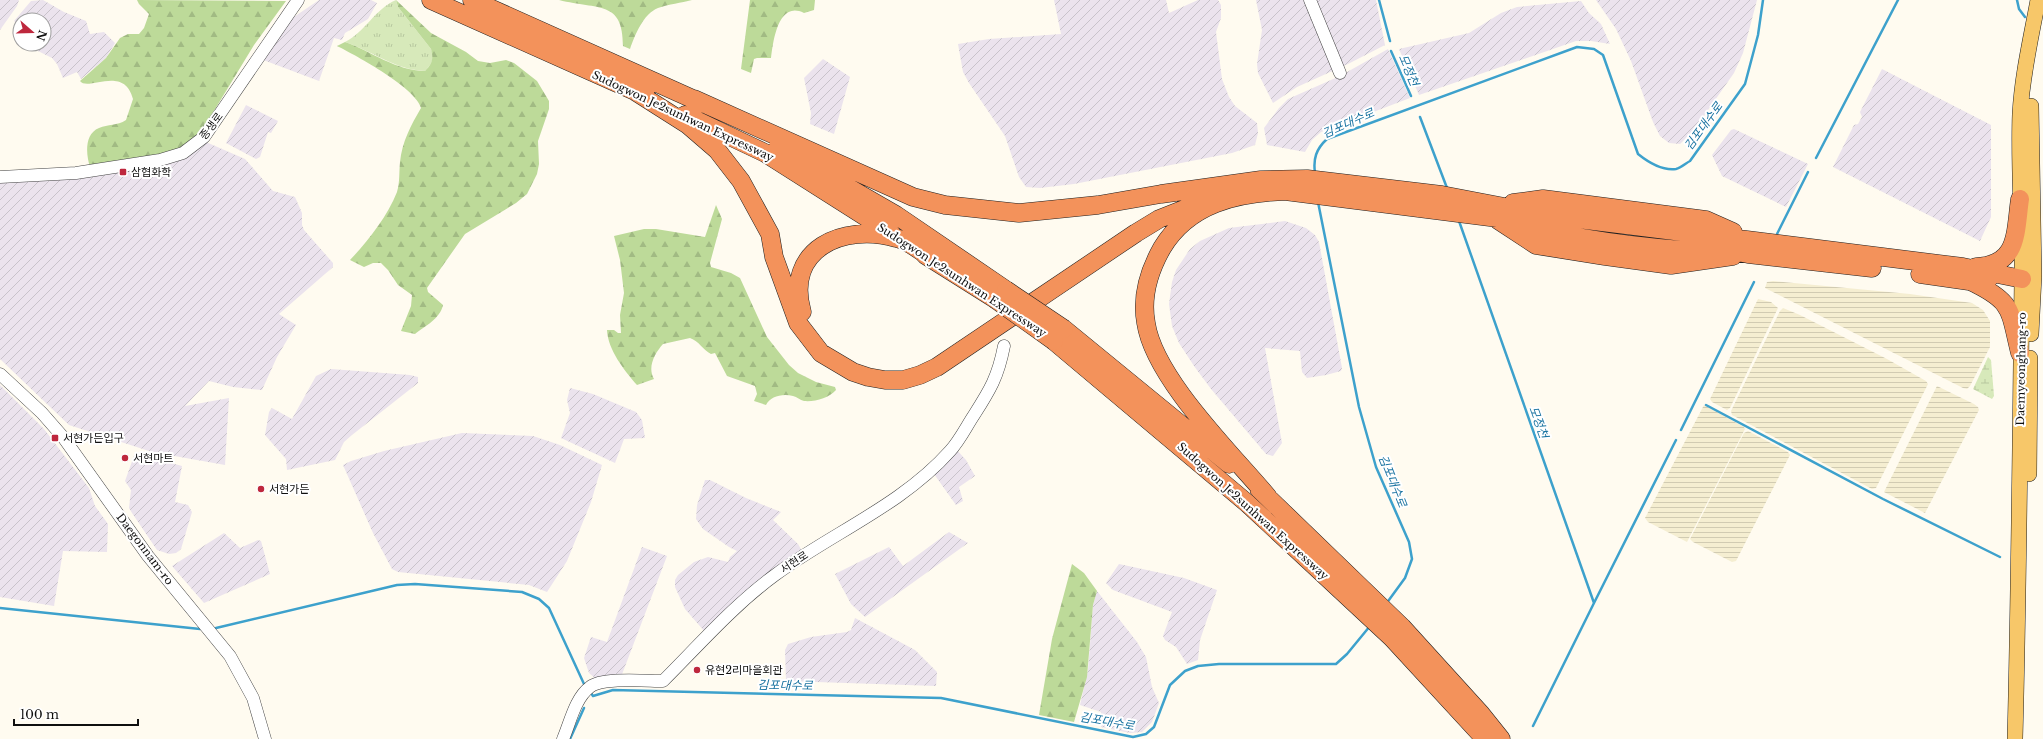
<svg xmlns="http://www.w3.org/2000/svg" width="2043" height="739" viewBox="0 0 2043 739" font-family="'Libre Baskerville','Noto Sans KR',serif">
	<defs>
		<pattern id="industrial-furrows" width="10" height="10" patternUnits="userSpaceOnUse"><rect width="10" height="10" fill="#ebe3ed"/><path d="M-1 1l2-2M0 10L10 0M9 11l2-2" fill="none" stroke="#c8c2ca"/></pattern>
		<pattern id="farmland-rules" width="6" height="5" patternUnits="userSpaceOnUse"><rect width="6" height="5" fill="#f5eed1"/><path d="M0 2.5h6" fill="none" stroke="#d1cbb2"/></pattern>
		<pattern id="grass-tufts" width="24" height="20" patternUnits="userSpaceOnUse"><rect width="24" height="20" fill="#d7e9ba"/><path d="M3 7l-1-3M5 7V3M7 7l1-3M15 17l-1-3M17 17v-4M19 17l1-3" fill="none" stroke="#b7c79f"/></pattern>
		<pattern id="forest-firs" width="22" height="20" patternUnits="userSpaceOnUse"><rect width="22" height="20" fill="#bdda99"/><path d="M5 1l3.5 6h-7zM16 11l3.5 6h-7z" fill="#a1ba83"/></pattern>
		<pattern id="wetland-marsh" width="20" height="14" patternUnits="userSpaceOnUse"><rect width="20" height="14" fill="#d7e9ba"/><path d="M1 5h8M5 5V1M11 12h8M15 12V8" fill="none" stroke="#b7c79f"/></pattern>
	</defs>
	<rect width="100%" height="100%" fill="#fffbf0"/>
	<!-- industrial -->
	<path fill="url(#industrial-furrows)" d="M0,0H19L17,6L0,30Z
		M43,0L64,12L86,21L90,34L104,32L115,43L106,58L81,79L77,72L63,78L57,64L52,58L36,50L40,44H44V20H20V25L14,21L31,1Z
		M319,0H371L377,3L368,19L345,33L342,40L334,38L319,81L258,58L285,23Z
		M1054,0H1166L1169,13L1198,0H1218L1221,5V18L1216,32L1222,79L1229,97L1235,106L1257,123L1258,133L1255,145L1232,153L1074,184L1040,188L1026,187L1019,177L1005,136L969,83L963,72L958,44L989,39L1061,34Z
		M1256,0H1376L1385,45L1348,64L1297,87L1273,103L1258,73L1257,64L1262,30Z
		M1596,0H1757L1743,53L1734,73L1694,130L1680,144L1669,143L1660,136L1653,122L1631,61L1616,29Z
		M1581,1L1589,13L1601,24L1610,44L1591,41H1576L1419,95L1399,49L1469,33L1501,13L1517,7Z
		M1388,49L1410,98L1321,132L1312,140L1305,152L1267,145L1264,128L1279,108L1288,99L1340,76Z
		M823,59L850,77L834,134L810,124L811,113L804,78Z
		M1882,69L1991,125V217L1980,241L1833,167L1854,125L1858,124L1862,117L1860,112Z
		M246,105L278,121L271,133L268,132L260,157L256,159L226,143Z
		M1734,129L1808,164L1786,207L1722,176L1712,155L1731,130Z
		M206,142L245,159L273,191L295,197L302,213V225L304,230L333,263V267L279,314L296,325L277,357L262,390L233,387L209,381L185,406L229,398L225,465L152,452L69,425L0,359V181L17,180Z
		M1285,221L1306,228L1315,235L1319,242L1342,368L1341,371L1326,375L1307,378L1302,372L1300,351L1265,348L1282,443L1273,456L1266,454L1211,389L1194,366L1179,343L1172,326L1169,304L1172,282L1176,270L1190,249L1200,241L1229,228Z
		M331,369L410,375L418,377V383L352,435L344,442L335,460L287,470L286,459L265,435L269,412L272,408L292,419L316,376Z
		M0,385L44,429L89,488L95,506L108,524L107,552L63,551L54,606L0,597Z
		M570,388L593,394L636,412L642,420L645,438L624,439L615,463L561,438L570,413L567,400Z
		M462,433L533,436L560,445L602,465L591,502L567,561L547,592L529,585L398,572L392,569L373,533L343,465L351,461L384,451Z
		M956,449L966,460L975,476L959,487L963,501L956,505L934,474Z
		M135,453L182,466L175,502L188,505L192,512L181,549L176,553L169,554L157,550L132,513L129,508L131,490L125,481Z
		M705,480H710L746,498L781,512L773,520L798,544L802,551L705,632L685,609L675,587V580L678,575L694,562L708,557L728,562L730,557L737,551L729,547L703,529L696,519L697,505Z
		M949,532L968,543L865,617L851,604L835,574L889,547L903,566Z
		M224,533L240,548L258,540L261,541L270,574L204,603L172,566Z
		M642,547L667,556L621,677L596,679L589,673L584,658L591,637L607,642Z
		M1119,564L1184,578L1217,590L1200,640L1198,660L1187,664L1176,647L1165,640L1163,636L1172,612L1113,590L1106,583Z
		M1097,591L1137,642L1146,657L1152,687L1159,703L1152,722L1142,732L1130,733L1101,727V712L1080,705L1088,670L1093,605Z
		M855,618L915,650L937,672L936,686L786,681L785,650L788,644L811,637L847,632L851,630Z"/>
	<!-- farmland -->
	<path fill="url(#farmland-rules)" d="M1773,281L1910,294L1972,303L1983,310L1990,321V347L1970,386L1967,389L1963,388L1765,288L1767,282Z
		M1758,299L1771,302L1778,308L1730,408L1727,410L1712,402L1710,399Z
		M1783,308L1800,315L1887,359L1926,381L1928,384L1876,488L1872,489L1732,415L1731,411L1768,335L1780,311Z
		M1937,386L1974,404L1978,407L1979,410L1925,513L1884,492Z
		M1704,405L1744,427L1745,429L1687,542L1648,522L1645,518Z
		M1748,431L1788,452L1790,455L1736,561L1732,562L1693,542L1690,539L1744,433Z"/>
	<!-- grass -->
	<path fill="url(#grass-tufts)" d="M396,0L398,7L431,49L434,57L430,65L425,71C396,70 372,51 345,42C365,32 375,9 396,0Z"/>
	<!-- forest -->
	<path fill="url(#forest-firs)" d="M137,0L286,1L254,45L206,124L192,142L171,153L90,167C86,155 84,134 99,128C108,124 117,126 126,120L133,99C124,64 88,92 80,81L106,58L120,38L128,34H139L144,28L149,14L139,4Z
		M396,0L431,33L466,52L478,61L490,63L506,60L514,63L537,81L549,101V109L538,141L539,164L537,174L527,194L516,203L465,234L427,288L428,292L443,305C440,319 425,326 415,334L401,331L411,306L412,295L398,285L388,270L381,263H373L364,267L350,260C368,241 387,217 397,192C400,182 399,172 400,162C402,142 411,125 421,108C416,88 357,56 337,46L345,42C371,51 396,71 425,71C432,64 434,59 431,49L398,7Z
		M559,0H692C681,3 669,4 658,8C643,14 635,35 630,49L623,46C623,0 599,10 559,0Z
		M750,0H815L814,10L804,13C778,0 773,42 771,58H757L754,59L751,73L741,69Z
		M716,205L722,219L710,263L711,267L731,273L740,278L767,337L789,365L798,373L816,382L835,387L836,390C829,398 815,402 804,401C800,400 797,397 793,396C783,393 770,396 766,405L754,401L757,394L755,386L727,376L715,353L711,354C703,350 699,341 690,338L663,344C655,353 647,367 654,379L637,385C624,370 608,350 607,330H614L618,333H621L620,315L624,293L620,260L614,236L644,229H656L705,237Z
		M1072,564L1084,573L1097,591L1093,605L1087,677L1074,722L1039,715L1052,639Z"/>
	<!-- wetland -->
	<path fill="url(#wetland-marsh)" d="M1988,357L1991,360L1994,396L1992,399L1973,389Z"/>
	<g fill="none" stroke-linecap="round" stroke-linejoin="round">
		<!-- stream -->
		<path stroke="#3da1cc" stroke-width="2.5" d="M1379,0L1390,41
			M2017,0L2019,9L2025,17
			M1391,51L1411,96
			M1420,117L1447,188
			M1816,158L1898,0
			M1315,173C1313,159 1316,149 1327,139L1577,47L1594,49L1603,55L1638,154C1648,162 1662,171 1676,169C1681,168 1686,163 1690,161L1745,84L1758,35L1763,0
			M1318,202L1359,407L1376,467L1409,542L1412,559L1405,578L1386,604
			M1459,221L1594,603L1533,726
			M1777,234L1808,172
			M1706,405L1883,499L2000,557
			M1681,430L1754,282
			M1594,603L1676,440
			M0,608L200,629
			M216,628L397,585L415,584L522,592L539,599L549,608L584,684
			M591,693L593,696L613,690L941,698L1133,737L1146,734L1154,727L1170,685L1185,671L1198,666L1219,664H1336L1347,654L1370,626
			M570,739L584,708"/>
		<!-- minor casing -->
		<g stroke="#424242" stroke-width="13">
			<path id="minor" d="M1310,0L1340,73
				M0,177L76,173L160,160L183,153L204,137L298,0
				M0,374L42,413L63,437L148,556L230,656L253,698L265,739
				M563,739C570,723 575,698 590,687C602,677 646,681 663,681C699,645 734,605 775,575C832,533 902,505 950,451C960,440 966,427 974,415C990,390 998,377 1004,346"/>
		</g>
		<!-- major casing -->
		<g stroke="#202020" stroke-width="16">
			<path id="major" d="M2031,106L2034,276L2031,334
				M2029,474L2030,358
				M2015,739C2019,586 2020,434 2022,281C2023,225 2018,170 2020,114C2022,76 2031,38 2038,0"/>
		</g>
		<!-- highway casing -->
		<g stroke="#202020" stroke-width="19">
			<path id="highway" d="M431,0L646,96
				M472,0L704,104
				M636,92L688,125L717,150L741,181L770,234L774,257L798,323L821,353L853,372L868,377L885,380H903L920,375L937,367L1136,233L1159,219L1202,202
				M694,99L913,197L945,205L1019,213L1098,205L1161,194L1261,180L1307,179L1442,195L1546,215L1963,267L2022,279
				M685,115L765,153L891,233
				M778,147L896,215L1006,290
				M1513,203L1543,199L1706,220L1733,232
				M1498,220L1536,245L1605,256L1671,265L1733,256
				M1522,225C1582,241 1646,248 1708,252
				M1696,244L1748,254L1872,268
				M925,255L995,299
				M1976,267C2019,265 2015,233 2020,199
				M1920,274L1969,281L1988,280
				M1970,281C2014,302 2009,309 2020,353
				M802,312C784,249 843,223 896,238C910,241 924,254 935,261
				M1064,329L1229,464
				M1054,341L1248,504L1392,638L1485,739
				M1259,489L1402,627L1481,714L1501,739
				M1268,497C1232,454 1154,378 1146,323C1141,296 1149,271 1162,248C1189,203 1237,193 1285,191L1536,223"/>
		</g>
		<!-- minor -->
		<use href="#minor" stroke="#fff" stroke-width="12"/>
		<!-- major -->
		<use href="#major" stroke="#f7c769" stroke-width="15"/>
		<!-- highway -->
		<use href="#highway" stroke="#f3925b" stroke-width="18"/>
		<!-- highway-bridge casing -->
		<g stroke="#202020" stroke-width="19" stroke-linecap="butt">
			<path id="highway-bridge" d="M1006,290L1064,329
				M995,299L1054,341"/>
		</g>
		<!-- highway-bridge -->
		<use href="#highway-bridge" stroke="#f3925b" stroke-width="18"/>
	</g>
	<!-- markers -->
	<g fill="#be273d" stroke="#fff" stroke-width="1.5">
		<rect x="119" y="168" width="8" height="8" rx="2"/>
		<rect x="51" y="434" width="8" height="8" rx="2"/>
		<circle cx="125" cy="458" r="4"/>
		<circle cx="261" cy="489" r="4"/>
		<circle cx="697" cy="670" r="4"/>
	</g>
	<g text-anchor="middle" dominant-baseline="central" stroke-width="4" stroke-linejoin="round" paint-order="stroke">
		<!-- street labels -->
		<g font-size="11" fill="#0f0f0f" stroke="#fff">
			<text transform="translate(683 116) rotate(25)">Sudogwon Je2sunhwan Expressway</text>
			<text transform="translate(211 126) rotate(-53)">종생로</text>
			<text transform="translate(962 280) rotate(33)">Sudogwon Je2sunhwan Expressway</text>
			<text transform="translate(2021 369) rotate(-89)">Daemyeonghang-ro</text>
			<text transform="translate(1253 511) rotate(42)">Sudogwon Je2sunhwan Expressway</text>
			<text transform="translate(145 549) rotate(53)">Daegonnam-ro</text>
			<text transform="translate(794 562) rotate(-33)">서현로</text>
		</g>
		<!-- poi labels -->
		<g font-size="11" fill="#0f0f0f" stroke="#fff" text-anchor="start">
			<text x="131" y="172">삼협화학</text>
			<text x="63" y="438">서현가든입구</text>
			<text x="133" y="458">서현마트</text>
			<text x="269" y="489">서현가든</text>
			<text x="705" y="670">유현2리마을회관</text>
		</g>
		<!-- water labels -->
		<g font-size="12" font-style="italic" fill="#1872a0" stroke="#fff">
			<text transform="translate(1409 70) rotate(67)">모정천</text>
			<text transform="translate(1348 123) rotate(-24)">김포대수로</text>
			<text transform="translate(1703 126) rotate(-54)">김포대수로</text>
			<text transform="translate(1539 422) rotate(70)">모정천</text>
			<text transform="translate(1393 481) rotate(68)">김포대수로</text>
			<text transform="translate(785 685) rotate(1)">김포대수로</text>
			<text transform="translate(1107 721) rotate(10)">김포대수로</text>
		</g>
	</g>
	<!-- north arrow -->
	<g transform="translate(32 32) rotate(110)"><circle r="19" fill="#ffffff" stroke="#9f9f9f"/>
	<path d="M0-3L7 15L0 10L-7 15Z" fill="#be273d"/>
	<text y="-6" font-size="11" font-weight="bold" text-anchor="middle" fill="#0f0f0f">N</text>
	</g>
	<!-- scale -->
	<path d="M14 719v6h124v-6" fill="none" stroke="#0f0f0f" stroke-width="2"/>
	<text x="20" y="719" font-size="12" fill="#0f0f0f" stroke="#ffffff" stroke-width="3" paint-order="stroke">100 m</text>
</svg>
